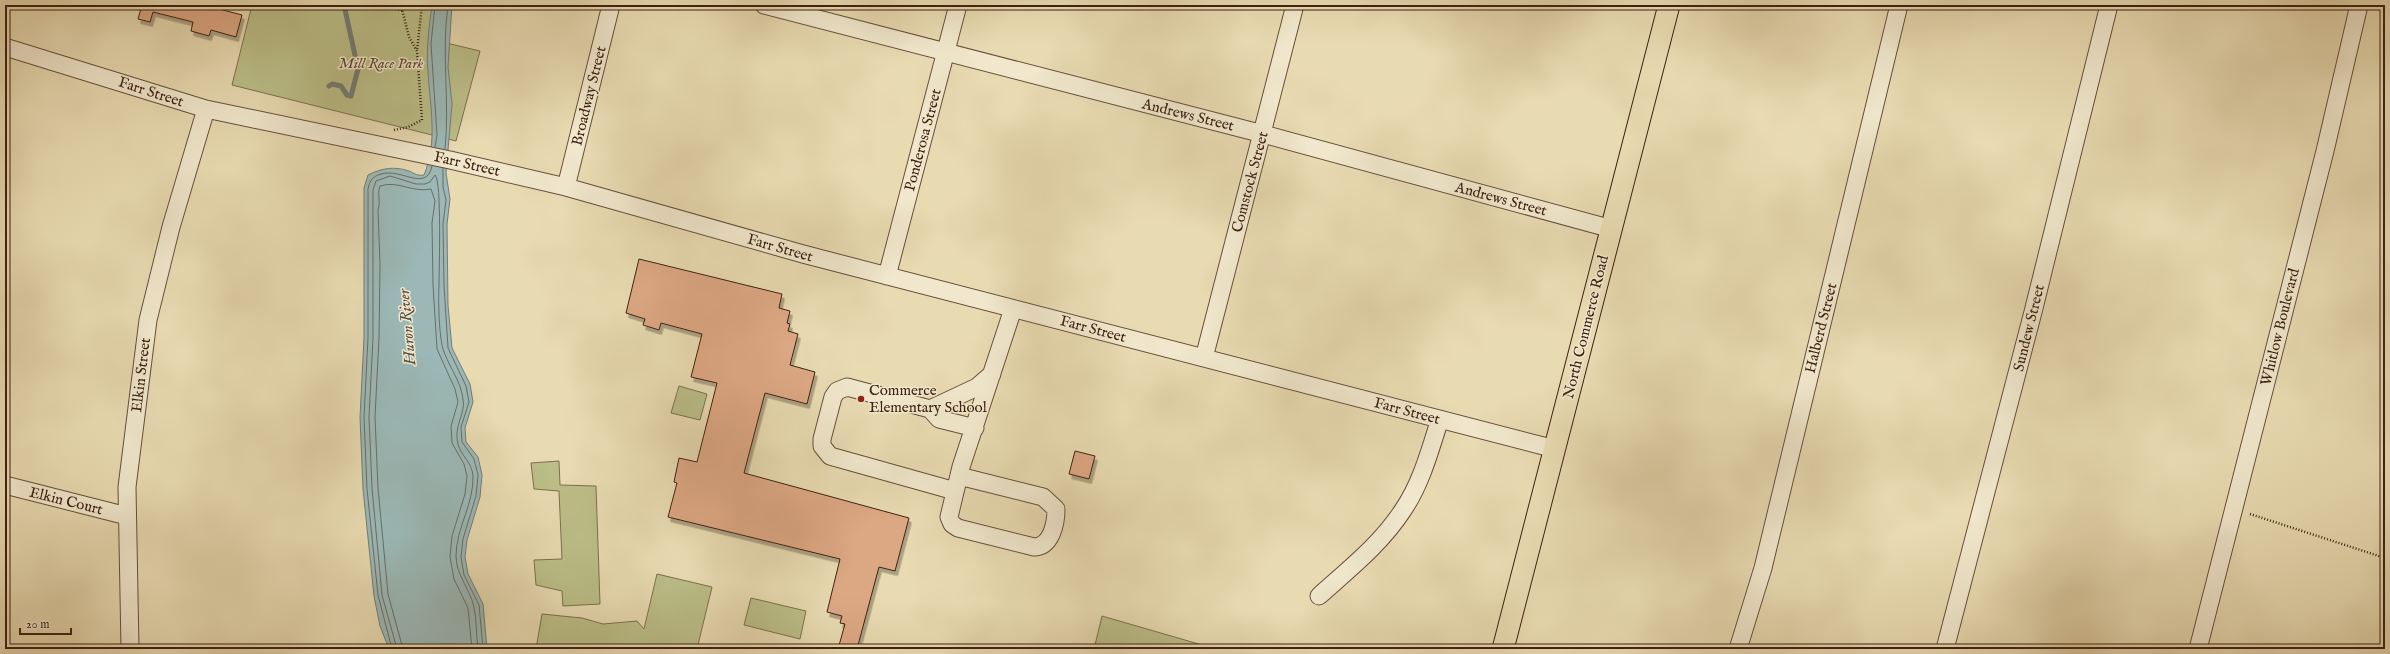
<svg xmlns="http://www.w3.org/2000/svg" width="2390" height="654" viewBox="0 0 2390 654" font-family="'IM FELL English',serif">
	<defs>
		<filter id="shadow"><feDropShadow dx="2.5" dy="4.5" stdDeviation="0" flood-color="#0004"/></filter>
	</defs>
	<rect width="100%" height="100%" fill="#e8dab1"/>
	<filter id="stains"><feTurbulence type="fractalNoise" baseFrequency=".005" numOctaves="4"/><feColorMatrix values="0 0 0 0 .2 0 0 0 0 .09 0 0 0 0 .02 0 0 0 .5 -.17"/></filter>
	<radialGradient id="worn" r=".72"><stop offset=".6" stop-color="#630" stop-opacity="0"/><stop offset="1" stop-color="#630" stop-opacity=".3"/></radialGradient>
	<!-- green -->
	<path fill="#bbbe88" stroke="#7c704d" d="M252,5H443L434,40L480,51L456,141L232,85Z
		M679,386L707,394L700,420L671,413Z
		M559,461L560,485L596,486L600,604L563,606L562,591L536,585L534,560L562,559L559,491L534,489L531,463Z
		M657,574L712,587L697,649H536L542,614L582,618L603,624L637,621L644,629Z
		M751,598L806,611L800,639L744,625Z
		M1102,616L1216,649H1094Z"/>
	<!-- water -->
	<path fill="#9bb8b6" stroke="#767c74" d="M432,5H452L448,67L452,104L446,173L450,199L447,224L448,305L452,348L470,384L473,402L465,428L466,442L478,457L482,475L480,497L467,540L465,557L468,574L483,604L487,649H389L380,626L374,596L363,489L360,417L364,338V188L368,175C382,168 394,166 409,171C415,174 418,176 424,175C438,142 430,106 428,72C426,49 429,28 432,5Z"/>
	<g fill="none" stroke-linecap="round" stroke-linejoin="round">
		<!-- shore -->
		<path stroke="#6c6c64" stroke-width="1" d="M435,147L437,135L431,44L435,5
			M445,149C450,101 441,54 448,5
			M443,168V187L446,200L443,224L444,285L448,348L466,386L469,402L461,427L462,442L474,459L478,475L476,496L463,539L461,557L464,575L479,605L483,649
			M392,649L378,595L367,489L364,417L368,338V189C370,180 372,177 381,174C403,168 426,193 432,166
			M397,649L382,595L372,488L369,417L373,338V190L376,181L390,176L416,184H425L430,182L435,175C442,181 439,270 439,286C438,300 439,340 444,352C450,368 461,382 463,399C466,414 453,426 458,444C461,456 472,462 473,476C474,504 456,528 456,556C456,575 470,589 474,607C477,621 476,635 478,649
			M403,649L388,594L378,488L375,417L379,338L380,263L378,210C381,202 377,194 380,186C398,180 412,193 431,189L435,201L432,223L433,285L437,349L455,389L458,402L451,426L452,443L464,464L467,476L465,494L452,536L450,557L454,579L468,608L472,649"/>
		<!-- stream -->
		<path stroke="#767c74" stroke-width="5" d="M329,86L332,84L341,86L347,95L351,96L358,69L344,5"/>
	</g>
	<!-- building -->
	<path fill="#dca783" stroke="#3e2112" filter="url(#shadow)" d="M142,5H204L242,15L236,37L211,30L209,36L191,31L193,22L153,12L150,22L138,19Z
		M639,259L782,294L779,308L790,311L787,323L790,324L788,331L798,334L790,365L815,372L807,404L765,393L744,473L909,518L895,571L879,567L857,649H838L845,624L840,623L842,616L827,612L840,559L668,517L677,483L674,482L679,458L697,462L717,383L691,377L702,334L661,323L659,330L643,325L645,319L626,313Z
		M1075,451L1095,456L1089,479L1069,474Z"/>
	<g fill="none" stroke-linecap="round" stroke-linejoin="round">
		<!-- minor casing -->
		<g stroke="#684f3a" stroke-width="19">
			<path id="minor" d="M764,5L1263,134L1612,229
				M5,47L206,109L450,160L566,187L803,254L1555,449
				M566,187L611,5
				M887,276L958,5
				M1204,358L1295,5
				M930,409L977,387L992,374
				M959,476L1043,497L1056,509C1056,524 1051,547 1034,547L958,528L952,524L949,517L961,467L1013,309
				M5,485L127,516
				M955,491L830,456L822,446V439L833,397L837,391L847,387L930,409L939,419L975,428
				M1319,596C1349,569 1381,544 1403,510C1421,484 1430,450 1440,419
				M130,649L127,487L148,320L171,227L206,109
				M1738,649L1763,568L1899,5
				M1945,649L2033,312L2109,5
				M2198,649L2325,151L2359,5"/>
		</g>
		<!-- major casing -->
		<g stroke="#3e2112" stroke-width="23">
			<path id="major" d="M1503,649L1669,5"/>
		</g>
		<!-- path -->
		<path stroke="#3e2112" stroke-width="2.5" stroke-dasharray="1 2" stroke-linecap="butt" d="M381,5L403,11
			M401,5L409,37L417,51L422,5
			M394,130L408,127L422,120L417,51
			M2250,514L2385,558"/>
		<!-- minor -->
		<use href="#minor" stroke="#f0e7cc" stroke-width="17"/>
		<!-- major -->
		<use href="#major" stroke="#e8dab1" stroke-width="21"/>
	</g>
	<!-- markers -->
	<circle fill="#8f2418" stroke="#f0e7cc" stroke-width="1.5" cx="861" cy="399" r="4"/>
	<g text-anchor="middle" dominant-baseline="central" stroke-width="3" stroke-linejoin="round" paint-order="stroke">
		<!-- park labels -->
		<g font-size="15" font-style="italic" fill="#5d4830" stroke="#f0e7cc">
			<text x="381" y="63">Mill Race Park</text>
		</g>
		<!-- street labels -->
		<g font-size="15" fill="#3e2112" stroke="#f0e7cc">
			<text transform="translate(151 92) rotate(18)">Farr Street</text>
			<text transform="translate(589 96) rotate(-76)">Broadway Street</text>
			<text transform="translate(1188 115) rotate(14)">Andrews Street</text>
			<text transform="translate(923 140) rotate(-75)">Ponderosa Street</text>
			<text transform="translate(467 164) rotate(13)">Farr Street</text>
			<text transform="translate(1250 182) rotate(-75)">Comstock Street</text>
			<text transform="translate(1501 199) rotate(15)">Andrews Street</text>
			<text transform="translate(780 248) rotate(16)">Farr Street</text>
			<text transform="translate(1586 327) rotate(-76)">North Commerce Road</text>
			<text transform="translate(2280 327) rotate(-76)">Whitlow Boulevard</text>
			<text transform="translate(1821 328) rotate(-76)">Halberd Street</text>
			<text transform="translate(2029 328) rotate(-76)">Sundew Street</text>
			<text transform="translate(1093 329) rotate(15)">Farr Street</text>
			<text transform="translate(141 375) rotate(-83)">Elkin Street</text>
			<text transform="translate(1407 411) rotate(15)">Farr Street</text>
			<text transform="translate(66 501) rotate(14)">Elkin Court</text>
		</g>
		<!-- poi labels -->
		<g font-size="15" fill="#3e2112" stroke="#f0e7cc" text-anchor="start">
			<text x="869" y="390">Commerce<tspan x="869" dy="17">Elementary School</tspan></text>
		</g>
		<!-- water labels -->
		<g font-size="16" font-style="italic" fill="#5a4e43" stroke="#f0e7cc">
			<text transform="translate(408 327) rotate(-95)">Huron River</text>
		</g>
	</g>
	<!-- margin -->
	<rect width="2390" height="654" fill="none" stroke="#e8dab1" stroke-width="20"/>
	<rect x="6" y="6" width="2378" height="642" fill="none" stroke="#3e2112" stroke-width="2"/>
	<rect x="10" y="10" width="2370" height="634" fill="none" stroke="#3e2112"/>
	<!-- scale -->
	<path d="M20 628v6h51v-6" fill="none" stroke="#3e2112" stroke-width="2"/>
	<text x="26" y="628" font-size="12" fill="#3e2112" stroke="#f0e7cc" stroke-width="3" paint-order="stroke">20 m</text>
	<rect width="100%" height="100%" filter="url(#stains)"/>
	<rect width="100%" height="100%" fill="url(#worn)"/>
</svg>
